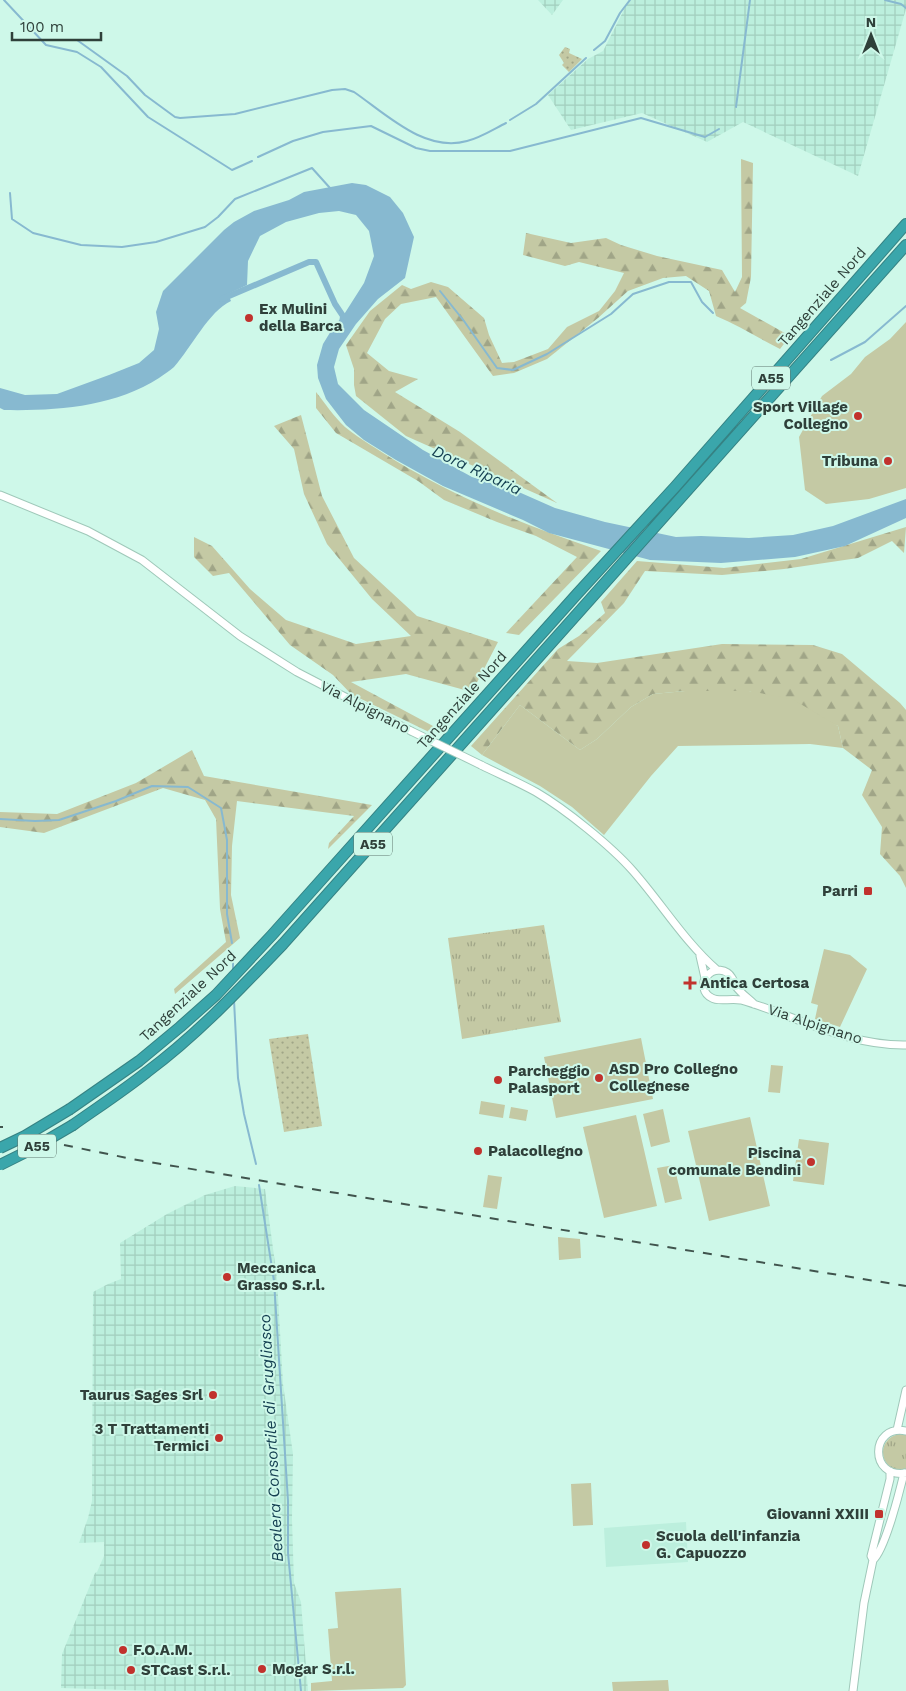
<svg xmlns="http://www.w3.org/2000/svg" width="906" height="1691" viewBox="0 0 906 1691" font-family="'Work Sans',sans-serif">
	<defs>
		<pattern id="industrial-grid" width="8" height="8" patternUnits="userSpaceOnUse" patternTransform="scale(1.25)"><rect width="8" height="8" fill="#bcefdd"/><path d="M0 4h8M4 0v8" fill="none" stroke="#a2cebe"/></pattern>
		<pattern id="grass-tufts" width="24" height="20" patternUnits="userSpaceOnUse" patternTransform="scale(1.25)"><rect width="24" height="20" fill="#c4c9a4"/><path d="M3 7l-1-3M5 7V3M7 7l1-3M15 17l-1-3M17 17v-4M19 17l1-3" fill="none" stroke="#a0a587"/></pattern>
		<pattern id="forest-firs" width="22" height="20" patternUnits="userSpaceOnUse" patternTransform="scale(1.25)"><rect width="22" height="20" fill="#c4c9a4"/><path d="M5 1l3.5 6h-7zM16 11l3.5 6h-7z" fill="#a0a587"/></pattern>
		<pattern id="garden-dots" width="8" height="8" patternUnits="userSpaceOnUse" patternTransform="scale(1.25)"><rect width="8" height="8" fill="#c4c9a4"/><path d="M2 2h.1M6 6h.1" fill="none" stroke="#a0a587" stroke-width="1.8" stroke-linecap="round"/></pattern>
	</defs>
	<rect width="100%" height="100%" fill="#cef8e9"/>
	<!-- built -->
	<path fill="#bcefdd" d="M686,1522L688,1562L606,1567L604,1528Z"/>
	<!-- industrial -->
	<path fill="url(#industrial-grid)" d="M538,0H563L552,15Z
		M629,0H906V9L858,176L743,122L707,142L642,113L571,130L548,95L588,59L603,51Z
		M235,1186L265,1189L277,1278L283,1384L293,1454L292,1519L294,1583L301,1602L308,1691H157L61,1688L62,1654L95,1573L97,1572L104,1556V1542L79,1543L88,1518L92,1501L93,1292L108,1284L121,1279L120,1243L167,1214L205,1195Z"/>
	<!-- grass -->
	<path fill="url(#grass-tufts)" d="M544,925L561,1022L462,1039L448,938Z
		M899,1434L906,1435V1469C881,1475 873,1440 899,1434Z"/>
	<!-- forest -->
	<path fill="url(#forest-firs)" d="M741,159L753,163L751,277L746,303L740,308L790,336L780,349C758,338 738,325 716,316L709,291L686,276L663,278L628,291L598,318L547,359L514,373L493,376L436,297L401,304L385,319L367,353L389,371L418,379L395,392L460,432L557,503L406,436L356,396L354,385V369L346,345L370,311L402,285L411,289L431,282L448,287L484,318L489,335L502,363L514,362L548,349L567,327L599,311L615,291L624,273L579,262L565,266L523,255L526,233L571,243L606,238L621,245L657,256L722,270L735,292L742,277Z
		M316,392C325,403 334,417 345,427C361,440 379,450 396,461C461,500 530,527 601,551L519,635L506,633L577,557L536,536L497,522L444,500L418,481L336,433L316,408Z
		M301,415L322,496L354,558L417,616L498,642L472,692L406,674L351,682L433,726L431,733L351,694L333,675L290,645L229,573L213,576L194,557V537L212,546L250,589L286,620L356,644L411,636L372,599L327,544L304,494L294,449L274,426Z
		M906,527L904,553L892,541L858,558L784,569L722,575L645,571L624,603L567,661L597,663L722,644L813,645L842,654L900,703L906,710V888L900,876L880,854L882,827L862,795L872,770L843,748L838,726L749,691H685L653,694L631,707L597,739L580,750L520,705L482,755L471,746L558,649L579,636L605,613L601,602L637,561L724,568L801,559Z
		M192,750L204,776L372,805L328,849L329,843L354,816L237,801L232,846L231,895L240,938L175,994L174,989L226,942L220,909L216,819L205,800L163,788L44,833L0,827V812L57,814L136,783Z"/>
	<!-- park -->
	<path fill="#c4c9a4" d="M906,322V488L869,499L826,504L805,490L799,437L822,396L851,374L865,357L890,339Z
		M685,691H749L792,699L838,726L843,748L810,744L678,746L651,776L604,835L572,807L540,786L482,755L520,705L580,750L597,739L631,707L653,694Z
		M824,949L850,955L867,969L840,1027L815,1019L818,1005L811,1003Z
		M641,1038L653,1099L556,1118L544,1057Z
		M771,1065L783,1066L780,1093L768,1092Z
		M481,1101L505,1105L503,1118L479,1114Z
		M511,1107L528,1110L526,1121L509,1118Z
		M663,1109L670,1142L651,1147L643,1114Z
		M636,1115L657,1206L604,1218L583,1127Z
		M750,1117L770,1206L709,1221L688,1131Z
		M799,1139L829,1143L824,1185L793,1181Z
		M674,1165L682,1199L665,1203L657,1168Z
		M488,1175L502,1177L497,1209L483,1207Z
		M558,1237L580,1239L581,1258L559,1260Z
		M591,1483L593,1525L573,1526L571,1484Z
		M401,1588L406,1685L403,1688L311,1691V1683L332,1681L328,1629L338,1628L335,1592Z
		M668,1680L669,1691H613L612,1682Z"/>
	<!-- garden -->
	<path fill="url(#garden-dots)" d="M565,47L570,49L569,53L582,59L569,72L562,65L564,63L559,55Z
		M308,1034L322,1126L284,1132L269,1039Z"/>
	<!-- water -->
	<path fill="#87b9d0" d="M352,183L366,185L390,197L403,213L414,237L405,278L378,299L356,324L339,349L334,367L338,384L364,410L423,450L472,477L521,493L555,508L605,522L676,537L701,536L749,538L793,535L833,526L906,499V518L845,546L795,557L721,563L650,560L549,533L523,520L443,486L396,460L364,440L346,425L326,399L318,378L317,365L323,344L334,326L343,316L364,283L374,256L369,231L356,215L339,211L319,213L286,222L260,236L248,261L247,285L228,294L231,301C209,311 191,348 174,367C170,371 164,374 159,378C114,407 56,411 4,410L0,408V388L25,395L57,394L109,375L139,363L154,350L159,329L156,312L163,291L224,230L234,222L254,211L289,200L304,192Z"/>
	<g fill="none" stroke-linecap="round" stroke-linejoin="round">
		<!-- stream -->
		<path stroke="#87b9d0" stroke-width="2" d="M4,0L46,45L77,52L101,67L148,117L232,170L252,161
			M885,0L901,4L906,8
			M77,40L127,76L145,95L175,117L180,118L235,114L332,90L345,89L354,92C386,114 425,153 467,141C480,138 494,129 506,123
			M594,50L605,41L620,13L630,0
			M736,107L750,0
			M510,120L536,104L586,58
			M258,157L293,141L323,132L371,126L416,148L430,151H510L641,118L705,137L719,129
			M10,193L12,219L33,233L81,245L122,247L156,242L205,227L218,217L235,199L312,168L330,188
			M440,291L464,321L497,368L513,370L547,354L611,314L633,294L669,282H691L702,302L713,313
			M831,360L865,342L906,306
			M0,819L35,821L59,820L116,801L152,786L188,787L221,808L227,840V914L232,943
			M233,953V970
			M234,1000L238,1078L244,1114L256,1164
			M259,1185L274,1281L288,1501V1553L301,1691"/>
		<!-- canal -->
		<path stroke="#87b9d0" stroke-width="6" d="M222,299L309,262H316L335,304L343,316L342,324"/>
		<!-- minor casing -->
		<g stroke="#9fc8b9" stroke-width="9">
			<path id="minor" d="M0,495L88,531L142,560L240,636L297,672L411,731
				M481,765C499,774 518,782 536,792C565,809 611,846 633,871C662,904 684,941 717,970
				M700,956L705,978
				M754,1004C748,998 740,993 735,985C734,983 734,981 732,978C727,969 714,967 707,976C701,983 703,994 712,998C718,1002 731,998 741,1000C796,1016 848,1046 906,1045
				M897,1430L906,1390
				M906,1431C870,1424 869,1479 906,1473
				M873,1560C885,1550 900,1490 904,1473
				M853,1691L864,1603L873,1560L871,1556L890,1479V1471"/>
		</g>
		<!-- highway casing -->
		<g stroke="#368283" stroke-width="12">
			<path id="highway" d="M70,1109L139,1061L180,1027L216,995L272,935L577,594L675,487L906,224
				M73,1125C97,1108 123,1091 147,1072C197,1035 240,989 283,944L906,245"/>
		</g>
		<!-- minor -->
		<use href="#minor" stroke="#fff" stroke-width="7"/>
		<!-- highway -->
		<use href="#highway" stroke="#3aa6ab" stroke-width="10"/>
		<!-- rail -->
		<path stroke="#40544d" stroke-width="2" stroke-dasharray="9 9" stroke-linecap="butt" d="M0,1127H3
			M64,1145L132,1159L257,1180L906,1286"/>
		<!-- minor-bridge casing -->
		<g stroke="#9fc8b9" stroke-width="9" stroke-linecap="butt">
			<path id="minor-bridge" d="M411,731L481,765"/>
		</g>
		<!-- highway-bridge casing -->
		<g stroke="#368283" stroke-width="12" stroke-linecap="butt">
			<path id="highway-bridge" d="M0,1148L25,1136L70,1109
				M0,1165L32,1149L73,1125"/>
		</g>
		<!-- minor-bridge -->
		<use href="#minor-bridge" stroke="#fff" stroke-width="7"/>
		<!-- highway-bridge -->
		<use href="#highway-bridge" stroke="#3aa6ab" stroke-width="10"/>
	</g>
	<!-- markers -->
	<g fill="#c1322d" stroke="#cef8e9" stroke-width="2">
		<circle cx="249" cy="318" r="5"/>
		<circle cx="858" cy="416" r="5"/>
		<circle cx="888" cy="461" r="5"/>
		<rect x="863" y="886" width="10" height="10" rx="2.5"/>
		<path d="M687.5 975.5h5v5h5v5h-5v5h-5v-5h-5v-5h5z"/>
		<circle cx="599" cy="1078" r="5"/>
		<circle cx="498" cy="1080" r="5"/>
		<circle cx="478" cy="1151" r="5"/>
		<circle cx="811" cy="1162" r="5"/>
		<circle cx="227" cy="1277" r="5"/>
		<circle cx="213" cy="1395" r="5"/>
		<circle cx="219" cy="1438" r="5"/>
		<rect x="874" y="1509" width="10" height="10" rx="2.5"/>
		<circle cx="646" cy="1545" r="5"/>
		<circle cx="123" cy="1650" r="5"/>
		<circle cx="262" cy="1669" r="5"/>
		<circle cx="131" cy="1670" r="5"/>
	</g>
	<g text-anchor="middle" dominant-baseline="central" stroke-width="4" stroke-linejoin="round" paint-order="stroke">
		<!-- shield labels -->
		<g fill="#cef8e9" stroke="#5f776e" stroke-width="1">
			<rect x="752" y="366.5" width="38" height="23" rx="4"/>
			<rect x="354" y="832.5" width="38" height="23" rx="4"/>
			<rect x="18" y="1134.5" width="38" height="23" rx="4"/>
		</g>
		<g font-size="14" font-weight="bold" fill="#2f403a">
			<text x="771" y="378">A55</text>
			<text x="373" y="844">A55</text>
			<text x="37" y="1146">A55</text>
		</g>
		<!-- street labels -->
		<g font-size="15" fill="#2f403a" stroke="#cef8e9">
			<text transform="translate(822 297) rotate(-49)">Tangenziale Nord</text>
			<text transform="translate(462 700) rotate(-48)">Tangenziale Nord</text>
			<text transform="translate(365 707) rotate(27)">Via Alpignano</text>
			<text transform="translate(188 996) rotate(-43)">Tangenziale Nord</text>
			<text transform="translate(815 1024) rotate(18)">Via Alpignano</text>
		</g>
		<!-- poi labels -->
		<g font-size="15" font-weight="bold" fill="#2f403a" stroke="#cef8e9" text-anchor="start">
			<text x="259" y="309">Ex Mulini<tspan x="259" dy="17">della Barca</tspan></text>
			<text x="848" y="407" text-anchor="end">Sport Village<tspan x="848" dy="17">Collegno</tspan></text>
			<text x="878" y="461" text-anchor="end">Tribuna</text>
			<text x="858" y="891" text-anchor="end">Parri</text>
			<text x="700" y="983">Antica Certosa</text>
			<text x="609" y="1069">ASD Pro Collegno<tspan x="609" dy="17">Collegnese</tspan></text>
			<text x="508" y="1071">Parcheggio<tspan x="508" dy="17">Palasport</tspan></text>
			<text x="488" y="1151">Palacollegno</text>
			<text x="801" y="1153" text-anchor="end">Piscina<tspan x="801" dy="17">comunale Bendini</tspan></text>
			<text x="237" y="1268">Meccanica<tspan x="237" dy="17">Grasso S.r.l.</tspan></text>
			<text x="203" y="1395" text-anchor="end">Taurus Sages Srl</text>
			<text x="209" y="1429" text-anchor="end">3 T Trattamenti<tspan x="209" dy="17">Termici</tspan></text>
			<text x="869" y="1514" text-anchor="end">Giovanni XXIII</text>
			<text x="656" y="1536">Scuola dell'infanzia<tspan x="656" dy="17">G. Capuozzo</tspan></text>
			<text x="133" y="1650">F.O.A.M.</text>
			<text x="272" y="1669">Mogar S.r.l.</text>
			<text x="141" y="1670">STCast S.r.l.</text>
		</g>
		<!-- water labels -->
		<g font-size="16" font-style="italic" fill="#133e50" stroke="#cef8e9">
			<text transform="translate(477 470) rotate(25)">Dora Riparia</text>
			<text transform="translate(271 1438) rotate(-93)">Bealera Consortile di Grugliasco</text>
		</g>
	</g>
	<!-- north arrow -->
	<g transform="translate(871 35)" stroke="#cef8e9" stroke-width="4" paint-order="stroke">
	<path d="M0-4L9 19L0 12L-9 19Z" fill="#2f403a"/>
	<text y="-8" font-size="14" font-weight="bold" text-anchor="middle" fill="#2f403a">N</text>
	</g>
	<!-- scale -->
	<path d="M12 32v8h89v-8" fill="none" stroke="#2f403a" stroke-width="2.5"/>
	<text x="20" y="32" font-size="15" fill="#2f403a" stroke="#cef8e9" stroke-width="4" paint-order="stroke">100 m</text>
</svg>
